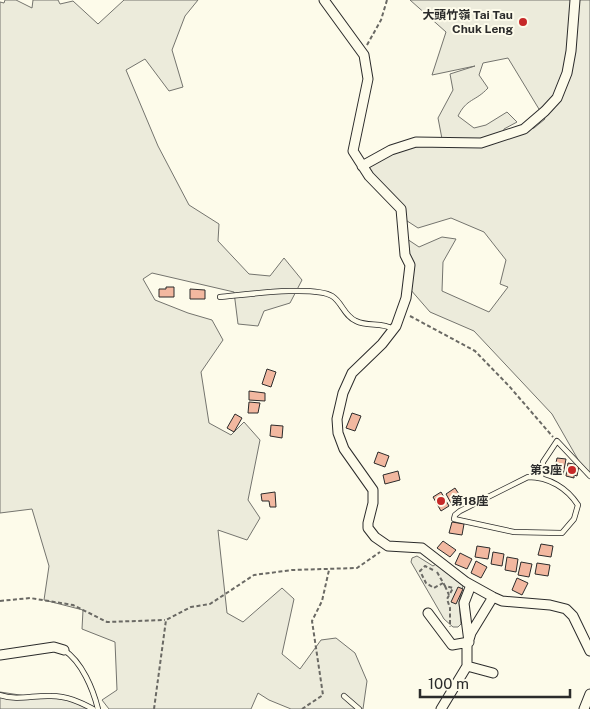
<svg xmlns="http://www.w3.org/2000/svg" width="590" height="709" viewBox="0 0 590 709" font-family="'Public Sans','Noto Sans SC',sans-serif">
	<rect width="100%" height="100%" fill="#fdfbea"/>
	<!-- green -->
	<path fill="#ecebdb" stroke="#74746e" fill-rule="evenodd" d="M5,0H16L32,8L33,0H58L60,4L73,1L98,24L124,0H198L185,16L172,50L183,87L169,91L145,59L126,70L158,146L189,205L219,224L218,241L249,274L270,276L284,258L302,280L290,303L264,311L258,326L238,324L234,292L152,273L143,279L155,300L188,313L212,320L223,340L201,372L209,423L231,435L244,422L260,440L248,500L260,518L247,540L218,530L227,613L243,622L282,588L294,599L282,654L300,669L321,640L336,638L355,653L367,681L363,709H291L269,700L258,693L251,709H109L102,700L117,690L115,642L82,629L83,610L44,600L49,566L32,509L0,513V2L4,3Z
		M410,0H590V476L584,470L552,414L474,331L430,312L410,289L407,239L419,247L442,237L456,239L443,262L442,291L489,312L508,287L500,284L506,260L484,232L451,218L418,228L401,217L362,166L395,149L443,144L438,118L453,90L450,74L475,66L432,75L446,32ZM508,58L545,119L534,128L503,136L504,129L517,122L507,112L486,125L474,128L458,116C467,98 475,102 488,88L479,75L483,63Z
		M417,556L433,566L436,564L463,586L459,602L461,624L458,627H453L444,619L411,562L412,558Z
		M0,692L33,697L68,698L88,709H0Z"/>
	<!-- building -->
	<path fill="#f2b8a0" stroke="#2b2b2b" d="M166,287H174V297H159V289H166Z
		M190,289L205,290V299H190Z
		M267,369L276,372L271,387L262,384Z
		M249,391L265,393V401L249,400Z
		M249,402L260,403L258,413H248Z
		M352,413L361,416L355,431L346,428Z
		M235,414L242,418L234,432L227,428Z
		M271,425L283,426L282,438L270,436Z
		M378,452L389,456L385,467L374,463Z
		M557,458L566,459L563,475L554,473Z
		M568,463L579,465L577,476L574,475V478L566,476Z
		M398,471L400,480L385,484L383,475Z
		M455,488L462,499L452,505L446,494Z
		M275,492L276,507H270L269,501H262L261,494Z
		M441,492L449,506L441,511L433,497Z
		M452,522L464,524L462,535L449,533Z
		M443,541L456,550L450,557L437,548Z
		M541,544L553,546L551,557L538,555Z
		M477,546L490,548L488,559L475,557Z
		M493,552L504,554L502,566L491,564Z
		M460,553L472,559L467,569L455,564Z
		M507,557L518,559L516,572L505,570Z
		M476,561L487,567L481,578L471,573Z
		M521,562L532,564L529,577L518,575Z
		M537,563L550,565L548,576L535,574Z
		M517,578L528,583L522,595L512,590Z
		M458,587L463,589L456,604L451,602Z"/>
	<g fill="none" stroke-linecap="round" stroke-linejoin="round">
		<!-- service casing -->
		<g stroke="#2b2b2b" stroke-width="6">
			<path id="service" d="M220,297C243,295 314,285 332,296C342,302 344,316 356,321C368,327 381,322 393,329
				M528,477C549,477 567,488 578,505L574,519L562,533L514,532L454,519L455,515L460,511Z
				M541,477L543,462L557,441L590,476
				M64,650C82,662 93,689 98,709
				M0,695C17,701 34,695 51,696C67,696 80,702 93,709
				M344,696L359,709"/>
		</g>
		<!-- minor casing -->
		<g stroke="#2b2b2b" stroke-width="11">
			<path id="minor" d="M324,0L364,55L368,79L353,151L369,176L401,209L405,255L410,265L406,298L396,326L382,344L352,373L343,393L337,419L338,433L344,449L373,490V503L368,523V528L375,537L388,546L422,548L466,582L493,597L502,601L550,605L566,609L573,616L590,651
				M362,166L391,150L416,142L481,143L524,129L545,111L557,98L567,73L571,51L575,0
				M428,613L452,645L469,642L464,603L471,585
				M0,655L54,647L64,650
				M467,666L493,673
				M441,709L467,666V646L471,633L493,597
				M584,709L590,694"/>
		</g>
		<!-- path -->
		<path stroke="#6a6964" stroke-width="2" stroke-dasharray="4 2.5" stroke-linecap="butt" d="M367,45L381,20L387,0
			M410,316L475,351L509,386L553,437
			M433,570L425,566L420,571L426,583L434,588L443,583
			M437,572L445,586L453,588L447,599L450,608V627
			M445,586L449,595
			M0,601L30,598L73,605L107,622L165,620
			M154,709L166,620L191,607L210,604L254,575L292,570L357,568L380,552
			M302,709L323,695L312,621L322,601L329,570"/>
		<!-- service -->
		<use href="#service" stroke="#fdfbea" stroke-width="4.5"/>
		<!-- minor -->
		<use href="#minor" stroke="#fdfbea" stroke-width="9"/>
	</g>
	<!-- markers -->
	<g fill="#c62828" stroke="#fdfbea" stroke-width="2">
		<circle cx="523" cy="22" r="5"/>
		<circle cx="572" cy="470" r="5"/>
		<circle cx="441" cy="501" r="5"/>
	</g>
	<g text-anchor="middle" dominant-baseline="central" stroke-width="4" stroke-linejoin="round" paint-order="stroke">
		<!-- poi labels -->
		<g font-size="12" font-weight="bold" fill="#2b2b2b" stroke="#fdfbea" text-anchor="end">
			<text x="513" y="15">大頭竹嶺 Tai Tau<tspan x="513" dy="14">Chuk Leng</tspan></text>
			<text x="562" y="470">第3座</text>
			<text x="451" y="501" text-anchor="start">第18座</text>
		</g>
	</g>
	<!-- scale -->
	<path d="M420 689v8h150v-8" fill="none" stroke="#2b2b2b" stroke-width="2.5"/>
	<text x="428" y="689" font-size="15" fill="#2b2b2b" stroke="#fdfbea" stroke-width="4" paint-order="stroke">100 m</text>
</svg>
